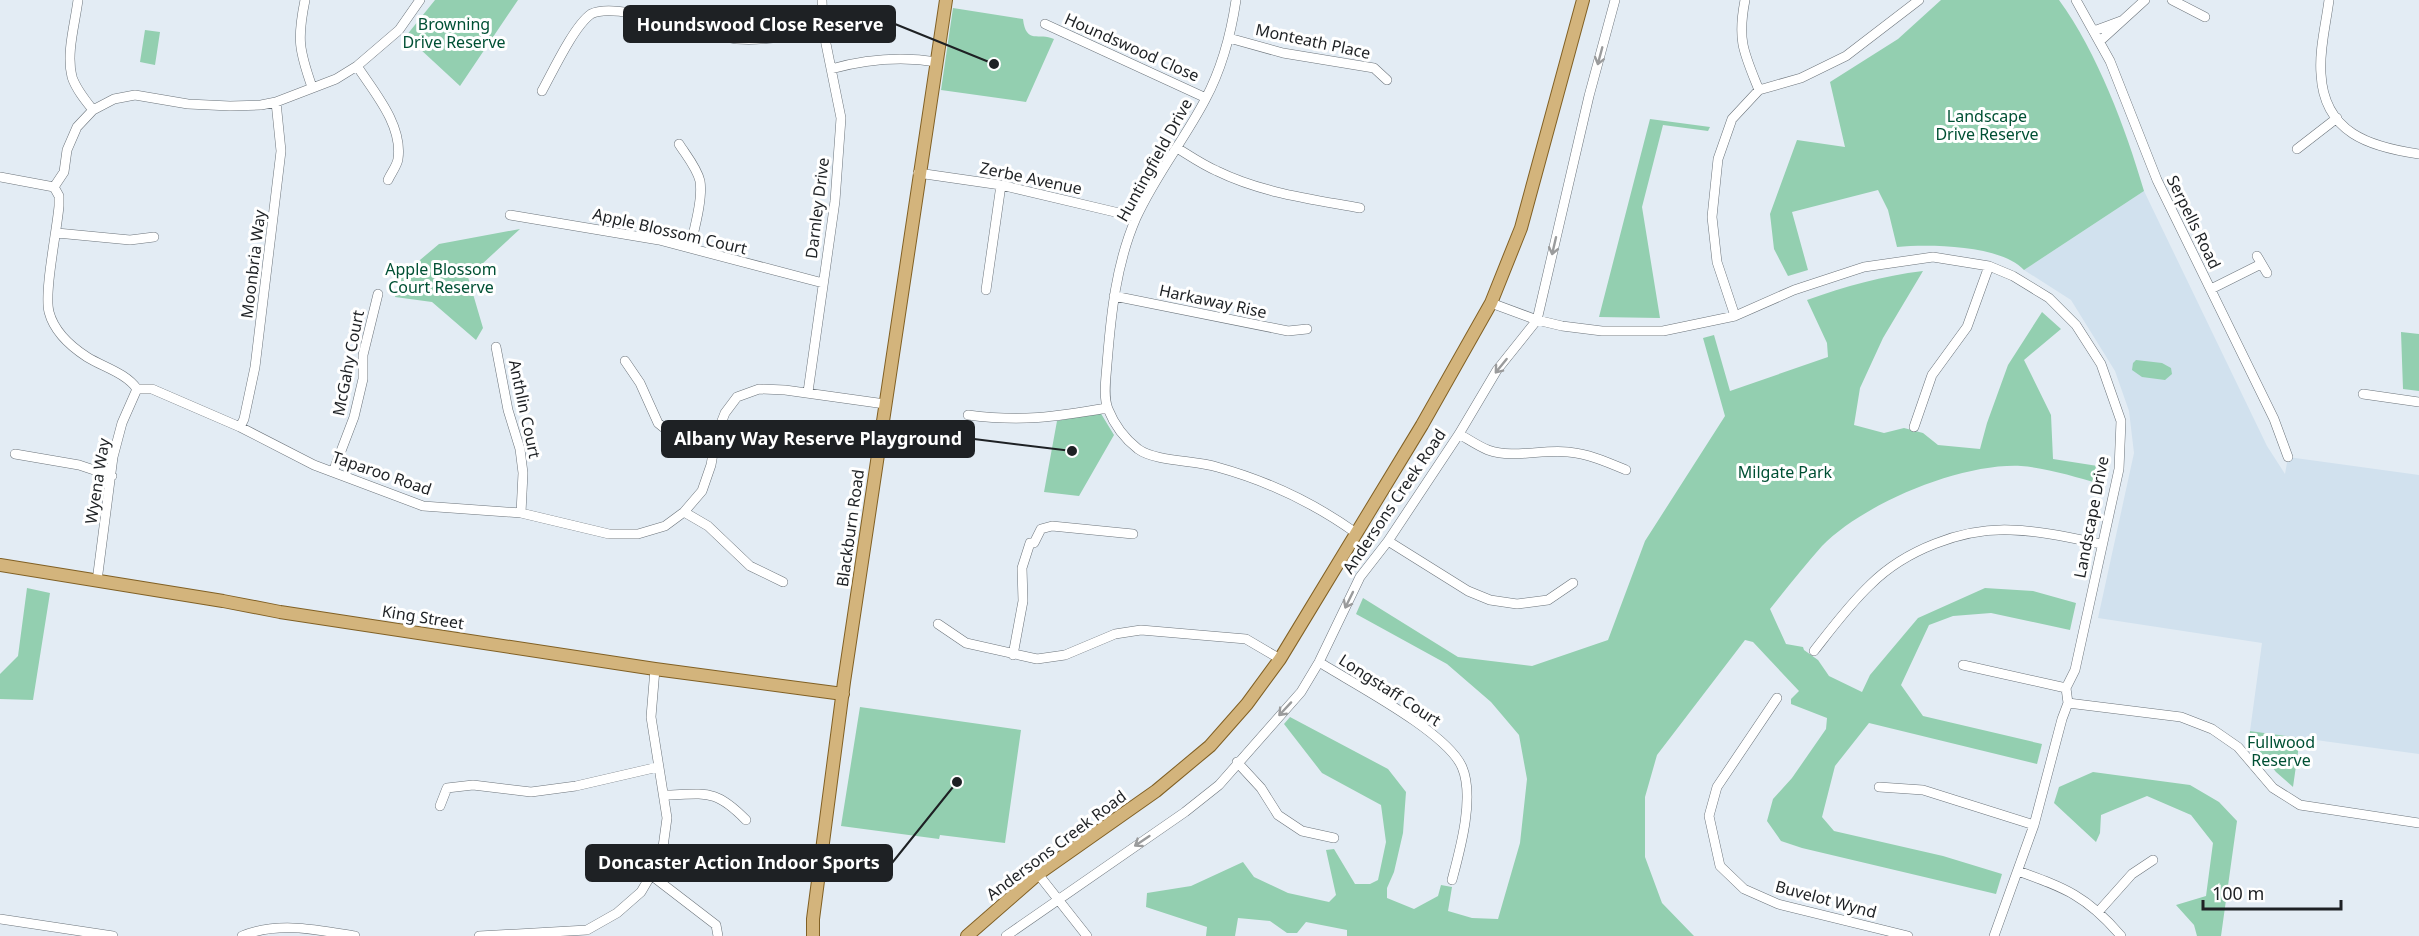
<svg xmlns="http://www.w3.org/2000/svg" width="2419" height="936" viewBox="0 0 2419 936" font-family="'Noto Sans',sans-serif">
	<rect width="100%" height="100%" fill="#e3ecf4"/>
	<!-- built -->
	<path fill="#d1e1ee" d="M2144,191L2267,446L2285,474L2288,457L2419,475V754L2250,731L2262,643L2098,618L2134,453L2129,411L2115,371L2071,300L2024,270Z"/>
	<!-- green -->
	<path fill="#93cfb0" d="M435,0H518L460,86L406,36Z
		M1941,0H2059C2097,52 2126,129 2144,191L2024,270C2001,245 1930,244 1897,247L1888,210L1878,190L1792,212L1808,270L1788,276L1774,249L1770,214L1797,140L1845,147L1830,82L1898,39Z
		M953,8L1023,19C1026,45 1039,32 1054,39L1026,102L941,90Z
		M145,30L160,32L155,65L140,62Z
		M1650,119L1710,127L1708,131L1663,125L1642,207L1660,318L1599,317Z
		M520,229L468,277L483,328L476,340L432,302L395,297L397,289L395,281L439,244Z
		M1923,271L1883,338L1860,388L1854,425L1884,433L1904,428L1923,433L1938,445L1980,449L1987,423L2008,365L2042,312L2061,329L2024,360L2051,415L2053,459L2104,467L2101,484C2075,477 2048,468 2021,466C1961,463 1864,503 1822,546C1804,566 1787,588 1770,609L1786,644L1803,647L1804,650L1818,660L1829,676L1862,692L1870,675L1918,618L1985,588L2033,591L2076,603L2070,630L1991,613L1953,616L1929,625L1901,685L1923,716L2042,744L2037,764L1869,723L1835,766L1822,817L1834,831L1943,856L2002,874L1996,894L1802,848L1781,841L1767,821L1773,799L1792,778L1826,729L1827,718L1791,704V699L1799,691L1753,642L1745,640L1657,755L1645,797V857L1662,903L1694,936H1347V930L1306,922L1297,933H1287L1270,921L1238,918L1235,936H1206L1207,927L1146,907L1147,893L1191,886L1243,862L1254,877L1288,893L1329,902L1336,895L1326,850L1334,849L1355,884H1370L1378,880L1386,842L1381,805L1322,773L1284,724L1290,717L1388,769L1406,792L1403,833L1394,872L1387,888V898L1414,909L1438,896L1441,885L1452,887L1448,911L1472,918L1498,919L1520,843L1527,779L1519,735L1491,702L1447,664L1356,614L1363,598L1458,657L1532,666L1608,640L1645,541L1725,416L1703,338L1714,335L1730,391L1828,357L1827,343L1807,300C1846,286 1882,276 1923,271Z
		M2401,332L2419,334V391L2403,389Z
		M2136,360L2162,363L2171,368L2172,374L2165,380L2142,377L2132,370L2133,363Z
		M1100,412L1114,435L1079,496L1044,492L1057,421Z
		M27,588L50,593L33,700L0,699V674L18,656Z
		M860,707L1021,730L1005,843L940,835L939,839L841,826Z
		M2250,731L2300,738L2293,787L2276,772L2249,738Z
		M2093,772L2190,785L2219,802L2237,821L2221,936H2197L2194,925L2176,905L2206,896L2213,843L2191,815L2147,796L2101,815L2100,833L2096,842L2054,803L2059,787Z"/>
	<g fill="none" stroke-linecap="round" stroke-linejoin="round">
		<!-- minor casing -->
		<g stroke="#6c747b" stroke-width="10">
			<path id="minor" d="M78,0C75,24 66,53 72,77C76,89 85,100 93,110
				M305,0C297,39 299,50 312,87
				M1236,0C1231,34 1221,70 1205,100C1184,140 1155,176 1136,218C1116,264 1111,314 1107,364C1106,378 1103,397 1108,409C1114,424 1125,439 1138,449C1156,462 1195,460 1217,467C1268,481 1314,503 1356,533
				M1745,0C1737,41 1744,53 1759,90
				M2076,0L2110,61L2157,180L2274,419L2288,457
				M2172,0L2205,17
				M2329,0C2326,24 2319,50 2321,74C2324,133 2370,147 2419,154
				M1045,24L1206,98
				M2094,31L2121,21
				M1229,38L1283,53L1374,68L1387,80
				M2100,41L2145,0
				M357,66C374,92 403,125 398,159C397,166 391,173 388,180
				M831,69C867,59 900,56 937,62
				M542,91C553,71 574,26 591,14C618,0 702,35 737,39C766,41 794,36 823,29
				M679,144C686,155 697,168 700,181C703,199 694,230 690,248
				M1177,148C1190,156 1203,165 1217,171C1262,193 1311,199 1360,208
				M2297,149L2337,118
				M918,173L1001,185L1136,217
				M0,177L54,187L59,196V206C57,230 44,292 49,312C54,331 70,346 87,357C103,367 126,373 137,389
				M54,187L64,172L67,150L77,127L93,110L114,99L135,95L188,104L230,106L261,105L276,102L336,79L357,66L399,30L420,0
				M510,215L659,240L823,283
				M57,233L130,240L154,237
				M2257,256L2267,273
				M2211,289L2261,264
				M986,290L1001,185
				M1114,296L1288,331L1307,329
				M1491,303L1537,320L1562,326L1602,331H1663L1735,316L1794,290L1864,267L1933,257L1989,266L2013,276L2049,298L2076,325L2101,364L2121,421L2119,469L2075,670L2066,688L2068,703L2062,719L2034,825L1994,936
				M1735,316L1717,262L1712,217L1718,159L1732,119L1759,90L1801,78L1846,56L1919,0
				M496,347L508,410L520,449L523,473L521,513
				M625,361L640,383L658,423L673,435L691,441L715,444
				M137,389H152L240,427L314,465L423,506L521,513L609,534H638L665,526L684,512L702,491L711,465L716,436L725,413L737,397L759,389L785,390L885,404
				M808,392L835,201L841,118L823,29L822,0
				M2363,394L2419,402
				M968,415C1021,422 1055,417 1107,408
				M240,427L244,419L255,367L281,151L276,102
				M1914,427L1932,375L1967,327L1989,266
				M1459,434C1468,439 1478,446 1488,450C1513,459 1542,449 1568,452C1589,454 1607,462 1626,470
				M15,454L79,465L112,476
				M333,472L354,417L363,379V355L378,294
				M684,512L708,526L750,566L783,582
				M1388,541L1468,591L1490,600L1517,604L1548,600L1573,583
				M97,581L113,457L122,423L137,389
				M938,624L966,643L1037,659L1065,655L1115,634L1141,630L1246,639L1280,659
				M1814,651C1832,628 1849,605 1870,585C1905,550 1962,528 2011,530C2042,531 2072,538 2101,544
				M1013,655L1023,601L1022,568L1030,543H1034L1041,529L1052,526L1133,534
				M1319,662C1354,684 1447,732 1462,767C1475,797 1460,850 1452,880
				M1963,665L2066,688
				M1777,698L1717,787L1709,816L1720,866L1744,889L1778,904L1908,936
				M2068,703L2181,717L2212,729L2238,747L2273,788L2300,805L2419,823
				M1237,762L1261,788L1278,815L1302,831L1334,838
				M1879,787L1923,790L2034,825
				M664,795C706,794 715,788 746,820
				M440,806L447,788L473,785L531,792L576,786L658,767
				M2018,871C2065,888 2087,896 2121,936
				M1038,874L1087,936
				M651,875L716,925L718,936
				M2099,911L2132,874L2153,860
				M0,919L113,936
				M242,936C278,921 318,930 355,936
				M479,936L587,930L617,913L641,892L651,875L663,847L667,818L651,717L655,669
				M1006,936L1185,812L1219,785L1301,692L1319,662L1360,577L1388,541L1459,434L1497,370L1537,320L1589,96L1615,0"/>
		</g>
		<!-- major casing -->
		<g stroke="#816024" stroke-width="14">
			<path id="major" d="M0,565L223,601L280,612L655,669L843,694
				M813,936V919L844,682L946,0
				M967,936L1038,874L1156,791L1210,746L1247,704L1280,659L1422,425L1491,303L1521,228L1583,0"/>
		</g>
		<!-- minor -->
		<use href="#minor" stroke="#fff" stroke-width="9"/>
		<!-- major -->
		<use href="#major" stroke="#d3b47c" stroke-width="12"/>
	</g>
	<!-- one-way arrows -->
	<defs><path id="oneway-shaft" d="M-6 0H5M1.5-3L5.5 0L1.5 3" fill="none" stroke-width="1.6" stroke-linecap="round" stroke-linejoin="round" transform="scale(1.5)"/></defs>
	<g stroke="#9a9b9c">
		<use href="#oneway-shaft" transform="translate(1600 56) rotate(105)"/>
		<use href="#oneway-shaft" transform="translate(1554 246) rotate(103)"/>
		<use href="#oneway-shaft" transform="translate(1501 366) rotate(129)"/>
		<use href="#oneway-shaft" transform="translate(1349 600) rotate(116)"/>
		<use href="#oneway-shaft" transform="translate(1285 709) rotate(133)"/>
		<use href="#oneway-shaft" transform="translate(1142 841) rotate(146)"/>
	</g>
	<g text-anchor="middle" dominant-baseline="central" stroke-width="6" stroke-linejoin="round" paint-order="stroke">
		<!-- park labels -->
		<g font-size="16" fill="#005034" stroke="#fff">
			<text x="454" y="24">Browning<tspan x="454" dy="18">Drive Reserve</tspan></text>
			<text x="1987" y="116">Landscape<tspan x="1987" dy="18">Drive Reserve</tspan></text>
			<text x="441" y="269">Apple Blossom<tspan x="441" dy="18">Court Reserve</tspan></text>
			<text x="1785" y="472">Milgate Park</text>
			<text x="2281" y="742">Fullwood<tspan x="2281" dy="18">Reserve</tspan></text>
		</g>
		<!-- street labels -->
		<g font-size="16" fill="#1e2124" stroke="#fff">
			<text transform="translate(1313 41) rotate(12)">Monteath Place</text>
			<text transform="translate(1132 47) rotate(24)">Houndswood Close</text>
			<text transform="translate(1154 160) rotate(-61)">Huntingfield Drive</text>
			<text transform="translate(1031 178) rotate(12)">Zerbe Avenue</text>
			<text transform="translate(817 208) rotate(-83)">Darnley Drive</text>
			<text transform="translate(2194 222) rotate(64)">Serpells Road</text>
			<text transform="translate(670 231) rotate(13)">Apple Blossom Court</text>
			<text transform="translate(253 264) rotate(-83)">Moonbria Way</text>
			<text transform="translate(1213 301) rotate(12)">Harkaway Rise</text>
			<text transform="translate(348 363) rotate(-79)">McGahy Court</text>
			<text transform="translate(525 409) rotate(78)">Anthlin Court</text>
			<text transform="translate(382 473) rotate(19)">Taparoo Road</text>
			<text transform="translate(97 481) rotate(-81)">Wyena Way</text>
			<text transform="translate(1394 501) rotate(-56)">Andersons Creek Road</text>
			<text transform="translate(2091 517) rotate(-79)">Landscape Drive</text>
			<text transform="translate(850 528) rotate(-82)">Blackburn Road</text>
			<text transform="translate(423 617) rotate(9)">King Street</text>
			<text transform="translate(1390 690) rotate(33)">Longstaff Court</text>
			<text transform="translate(1056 845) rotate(-37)">Andersons Creek Road</text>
			<text transform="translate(1826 899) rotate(15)">Buvelot Wynd</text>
		</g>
	</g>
	<!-- callouts -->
	<path fill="none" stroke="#1e2124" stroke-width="2" d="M994 64L895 24M1072 451L974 439M957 782L892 863"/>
	<g fill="#1e2124" stroke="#fff" stroke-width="2">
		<circle cx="994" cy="64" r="6"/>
		<circle cx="1072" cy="451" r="6"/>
		<circle cx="957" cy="782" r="6"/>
	</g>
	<g fill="#1e2124" stroke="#1e2124" stroke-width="2">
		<rect x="624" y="6" width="271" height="36" rx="6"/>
		<rect x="662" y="421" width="312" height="36" rx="6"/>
		<rect x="586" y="845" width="306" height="36" rx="6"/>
	</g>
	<g font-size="18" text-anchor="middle" font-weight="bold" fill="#fff">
		<text x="760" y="31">Houndswood Close Reserve</text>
		<text x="818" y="445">Albany Way Reserve Playground</text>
		<text x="739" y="869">Doncaster Action Indoor Sports</text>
	</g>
	<!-- scale -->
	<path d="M2203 900v9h138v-9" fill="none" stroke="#1e2124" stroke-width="3"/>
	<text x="2212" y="900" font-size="18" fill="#1e2124" stroke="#ffffff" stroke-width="4.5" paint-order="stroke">100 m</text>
</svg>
